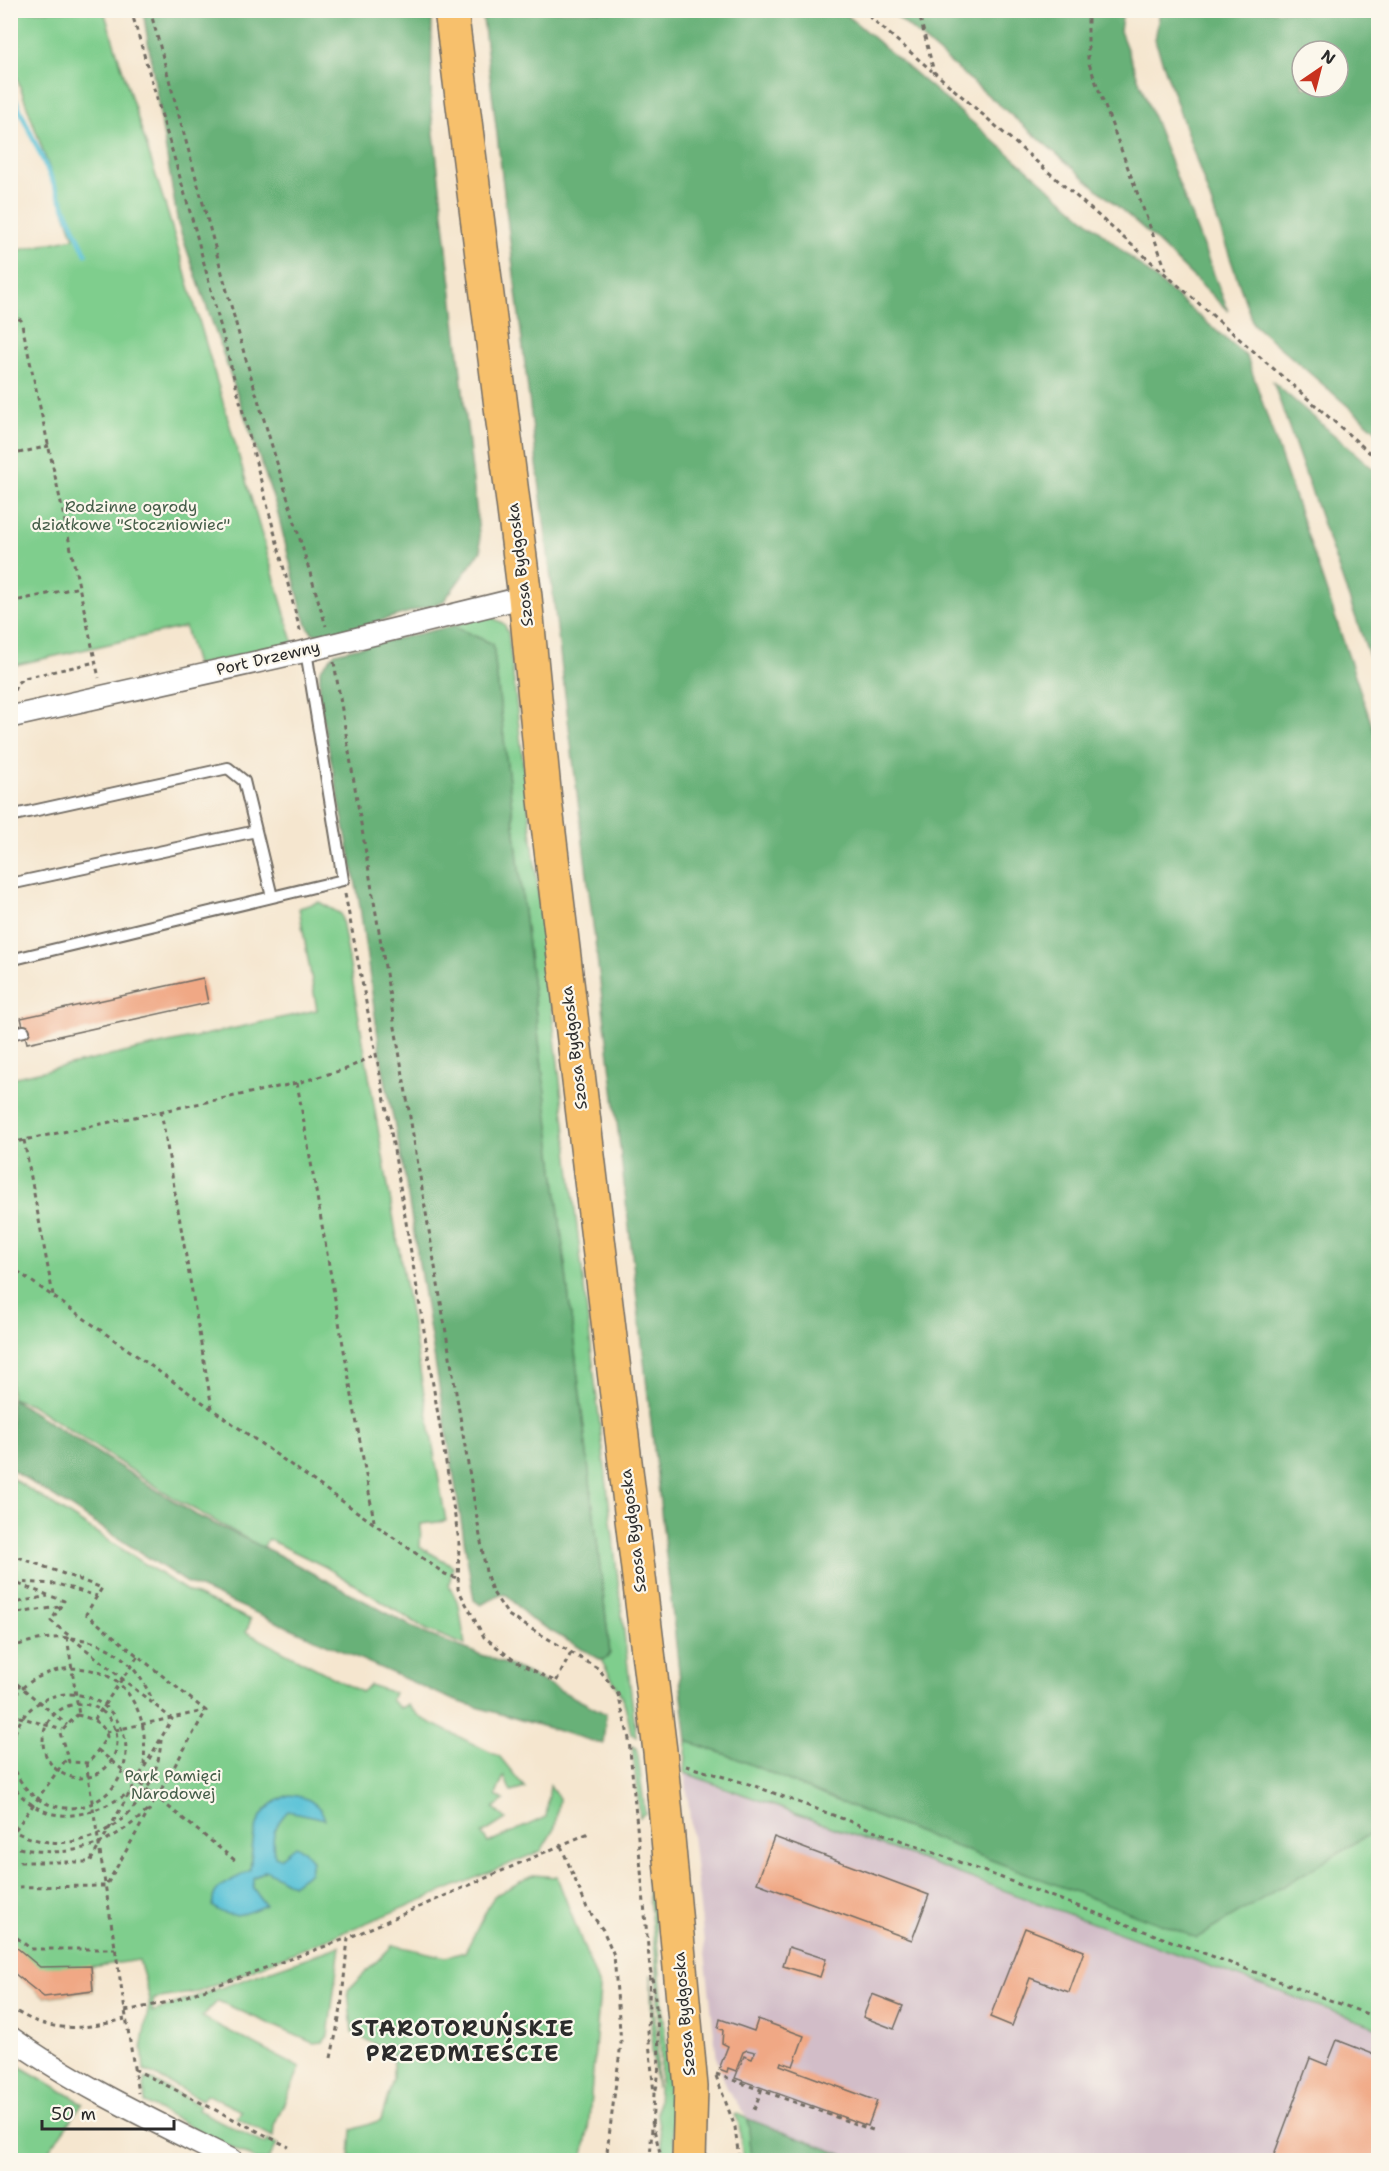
<svg xmlns="http://www.w3.org/2000/svg" width="1389" height="2171" viewBox="0 0 1389 2171" font-family="'Shantell Sans',sans-serif">
	<rect width="100%" height="100%" fill="#fbf7ec"/>
	<filter id="ink" filterUnits="userSpaceOnUse"><feTurbulence type="fractalNoise" baseFrequency=".0167" numOctaves="2"/><feDisplacementMap in="SourceGraphic" scale="12" xChannelSelector="R" yChannelSelector="G"/><feConvolveMatrix kernelMatrix="1 2 1 2 8 2 1 2 1" color-interpolation-filters="sRGB"/></filter>
	<filter id="wash" filterUnits="userSpaceOnUse"><feTurbulence type="fractalNoise" baseFrequency=".008" numOctaves="4" result="noise"/><feDisplacementMap in="SourceGraphic" scale="24" xChannelSelector="R" yChannelSelector="G"/><feGaussianBlur stdDeviation="1.35" result="paint"/><feColorMatrix in="noise" values="0 0 0 0 0 0 0 0 0 0 0 0 0 0 0 0 0 1.4 0 .05"/><feComposite in="paint" operator="in"/></filter>
	<g filter="url(#wash)">
		<rect width="100%" height="100%" fill="#f5e6cf"/>
		<!-- industrial -->
		<path fill="#d2bdc8" d="M685,1773L1378,2027V2160H857L748,2119L727,2088L717,2060Z"/>
		<!-- green -->
		<path fill="#7fce8d" stroke="#557c5c" stroke-width="1.5" d="M11,11H104L168,214L294,645L196,665L185,627L11,666L10,252L74,238L11,61Z
			M488,615L504,624L508,632L636,1736L631,1734C625,1695 619,1692 601,1660L607,1658L610,1653L493,644L452,626Z
			M319,902L341,914L446,1521L421,1524L420,1547L453,1566L449,1585L459,1605L465,1645L427,1630L326,1567L268,1539L263,1548L174,1498L30,1404L11,1398V1078L317,1010L299,908Z
			M10,1477L187,1591L251,1620L246,1632L361,1692L370,1685L394,1693L391,1700L400,1708L407,1705L421,1718L500,1757L525,1788L511,1792L504,1776L496,1795L504,1800L494,1808L506,1819L482,1834L488,1843L546,1817L550,1785L559,1799L555,1827L541,1851L198,1992L154,1999L152,2012L340,1946L328,2036L323,2042L313,2043L218,2001L202,2017L300,2068L274,2125L273,2137L237,2118L241,2111L206,2094L202,2100L144,2070L142,2044L150,1999L139,1960L91,1967L93,1991L44,1997L11,1970Z
			M687,1741L733,1757L1378,1829V2028L685,1773Z
			M632,1746L637,1748L645,1813L640,1817Z
			M651,1872L676,2160H665L657,2115L661,2063L657,1971L647,1879Z
			M533,1875L557,1877L600,1989L588,2131L582,2160H357L350,2156L352,2130L381,2120L393,2079V2054L352,2032L348,1990L393,1945L446,1957L465,1952L494,1896Z
			M651,1974L657,2044L656,2088L652,2049Z
			M19,2066L83,2103L42,2160H11V2078Z
			M148,2078L200,2105L198,2110L265,2144L267,2140L277,2145L268,2160H256L145,2103L144,2079Z
			M737,2114L748,2119L752,2160H743L739,2124L734,2115Z"/>
		<!-- forest -->
		<path fill="#67b178" stroke="#496e52" stroke-width="1.5" fill-rule="evenodd" d="M143,11H432L431,107L481,551L443,602L329,636L314,634L309,629L302,611L276,506L178,224Z
			M482,11H842L1247,357L1378,743V1829L1197,1938L851,1807L733,1757L687,1741L617,1122Z
			M890,11H1123L1120,31L1228,311L1145,230Z
			M1160,11H1378V432L1253,324L1155,40ZM1302,51H1338V87H1302Z
			M1273,382L1378,473V681Z
			M452,626L493,644L610,1653L607,1658L601,1660L530,1619L507,1595L500,1594L481,1605L474,1600L402,1160L382,1065L359,900L319,700L320,670L335,653Z
			M11,1398L196,1515L273,1552L426,1634L521,1670L606,1714L603,1744L453,1700L186,1582L11,1469Z
			M748,2119L857,2160H752Z"/>
		<!-- water -->
		<path fill="#5ac2d7" stroke="#427681" stroke-width="1.5" d="M289,1795C305,1796 319,1802 325,1819L288,1811C275,1824 270,1837 275,1856L280,1858L295,1846L304,1850L312,1861L310,1872L292,1885L266,1870L253,1878V1888L265,1905C248,1913 229,1922 213,1906C210,1883 236,1881 250,1870C254,1836 251,1810 289,1795Z"/>
		<g fill="none" stroke-linecap="round" stroke-linejoin="round">
			<!-- stream -->
			<path stroke="#5ac2d7" stroke-width="5" d="M10,88L86,254"/>
		</g>
		<g id="blocks">
			<!-- building -->
			<path fill="#f0a885" d="M203,978L208,1003L27,1043L21,1018Z
				M774,1837L929,1895L912,1940L757,1883Z
				M1025,1928L1084,1951L1069,1992L1030,1978L1012,2026L990,2017Z
				M10,1942L40,1967L91,1966L93,1991L44,1997L10,1970Z
				M789,1947L826,1959L820,1977L783,1966Z
				M872,1994L903,2006L894,2029L863,2017Z
				M720,2019L754,2031L758,2019L804,2036L793,2066L781,2062L780,2065L877,2101L868,2126L735,2078L744,2056L752,2059L755,2052L747,2050L743,2052L736,2071L728,2068L727,2072L719,2069L728,2046L722,2043L723,2030L718,2028Z
				M1337,2040L1378,2056V2160H1272L1310,2058L1327,2065Z"/>
		</g>
	</g>
	<g filter="url(#ink)">
		<use href="#blocks" fill-opacity="0" stroke="#726c64" stroke-width="1.5"/>
		<g fill="none" stroke-linecap="round" stroke-linejoin="round">
			<!-- service casing -->
			<g stroke="#726c64" stroke-width="14">
				<path id="service" d="M10,816L228,768L244,781L272,897
					M10,884L256,831
					M10,960L343,880L306,651
					M10,1034L24,1031"/>
			</g>
			<!-- minor casing -->
			<g stroke="#726c64" stroke-width="24">
				<path id="minor" d="M10,717L306,651L525,597
					M10,2037C78,2086 158,2123 232,2160"/>
			</g>
			<!-- primary casing -->
			<g stroke="#726c64" stroke-width="36">
				<path id="primary" d="M451,10L525,597L545,800L660,1751L691,2087L689,2160"/>
			</g>
			<!-- path -->
			<path stroke="#726c64" stroke-width="3" stroke-dasharray="4.5 4.5" stroke-linecap="butt" d="M131,10L195,229L301,634
				M150,10L244,353L326,626
				M862,10L932,71
				M918,10L934,72L1378,460
				M1088,10V61L1168,275
				M10,315L21,320L99,678
				M10,455L49,446
				M10,602L80,587
				M334,662L486,1572L492,1591L508,1615L599,1669L618,1694L629,1739L650,1969C656,1989 664,2078 654,2094
				M11,699L17,683L24,678L96,662
				M345,894L390,1126L459,1541L458,1589L484,1637L515,1661L556,1682L571,1653
				M297,1083L374,1521
				M161,1111L212,1408
				M24,1140L53,1295
				M10,1143L297,1083L346,1069L377,1054
				M10,1266L445,1574L457,1578
				M10,1554L102,1588L86,1614L206,1711L106,1886L10,1887
				M10,1581L64,1601L51,1621L172,1719L90,1862H10
				M15,1582L57,1584L97,1596
				M10,1604L48,1596
				M10,1614L59,1607
				M67,1637L79,1715
				M10,1648C70,1625 128,1639 153,1702
				M10,1678L67,1725
				M12 1751a57 57 0 1 1 114 0a57 57 0 1 1-114 0Z
				M10,1701C40,1660 108,1654 134,1703C146,1724 145,1743 144,1766
				M43 1741a37 37 0 1 1 74 0a37 37 0 1 1-74 0Z
				M10,1714L62,1730
				M77,1715C90,1718 104,1722 107,1737L89,1763L69,1762L60,1733Z
				M94,1720L138,1656
				M106,1732L204,1711
				M98,1750L237,1862
				M86,1763L138,2093
				M686,1766L752,1785L1378,2018
				M10,1782C44,1830 86,1819 129,1793
				M10,1829C80,1869 157,1815 161,1740
				M10,1837L67,1758
				M10,1846C66,1860 106,1849 148,1810
				M561,1846L587,1908L603,1930L614,1955L621,2043L606,2160
				M10,1932L31,1949H115
				M10,2007C47,2034 83,2030 125,2019
				M125,2011L173,2001L348,1938
				M331,2058L341,2009L348,1938L589,1833
				M134,2069L289,2147
				M716,2074L875,2131
				M716,2076L735,2127L739,2160
				M754,2110L761,2091
				M652,2122L662,2160
				M650,2160L654,2094L648,2031L650,1971"/>
			<!-- service -->
			<use href="#service" stroke="#fff" stroke-width="10"/>
			<!-- minor -->
			<use href="#minor" stroke="#fff" stroke-width="21"/>
			<!-- primary -->
			<use href="#primary" stroke="#f7c06c" stroke-width="33"/>
		</g>
	</g>
	<g text-anchor="middle" dominant-baseline="central" stroke-width="4.5" stroke-linejoin="round" paint-order="stroke">
		<!-- park labels -->
		<g font-size="16" fill="#445c48" stroke="#fbf7ec">
			<text x="131" y="506">Rodzinne ogrody<tspan x="131" dy="18">działkowe "Stoczniowiec"</tspan></text>
			<text x="173" y="1775">Park Pamięci<tspan x="173" dy="18">Narodowej</tspan></text>
		</g>
		<!-- street labels -->
		<g font-size="16" fill="#2b2b2b" stroke="#fbf7ec">
			<text transform="translate(520 565) rotate(-97)">Szosa Bydgoska</text>
			<text transform="translate(268 658) rotate(-13)">Port Drzewny</text>
			<text transform="translate(574 1048) rotate(-97)">Szosa Bydgoska</text>
			<text transform="translate(633 1531) rotate(-97)">Szosa Bydgoska</text>
			<text transform="translate(684 2014) rotate(-95)">Szosa Bydgoska</text>
		</g>
		<!-- district labels -->
		<g font-size="22" font-weight="bold" letter-spacing="1.5" fill="#2b2b2b" stroke="#fbf7ec">
			<text x="463" y="2028">STAROTORUŃSKIE<tspan x="463" dy="25">PRZEDMIEŚCIE</tspan></text>
		</g>
	</g>
	<!-- margin -->
	<rect width="1389" height="2171" fill="none" stroke="#fbf7ec" stroke-width="36"/>
	<!-- north arrow -->
	<g transform="translate(1320 69) rotate(35)"><circle r="28" fill="#fbf7ec" stroke="#a8a59f" stroke-width="1.5"/>
	<path d="M0-4.5L10 22L0 15L-10 22Z" fill="#c8321e"/>
	<text y="-9" font-size="16" font-weight="bold" text-anchor="middle" fill="#2b2b2b">N</text>
	</g>
	<!-- scale -->
	<path d="M42 2120v9h132v-9" fill="none" stroke="#2b2b2b" stroke-width="3"/>
	<text x="51" y="2120" font-size="18" fill="#2b2b2b" stroke="#fbf7ec" stroke-width="4.5" paint-order="stroke">50 m</text>
</svg>
